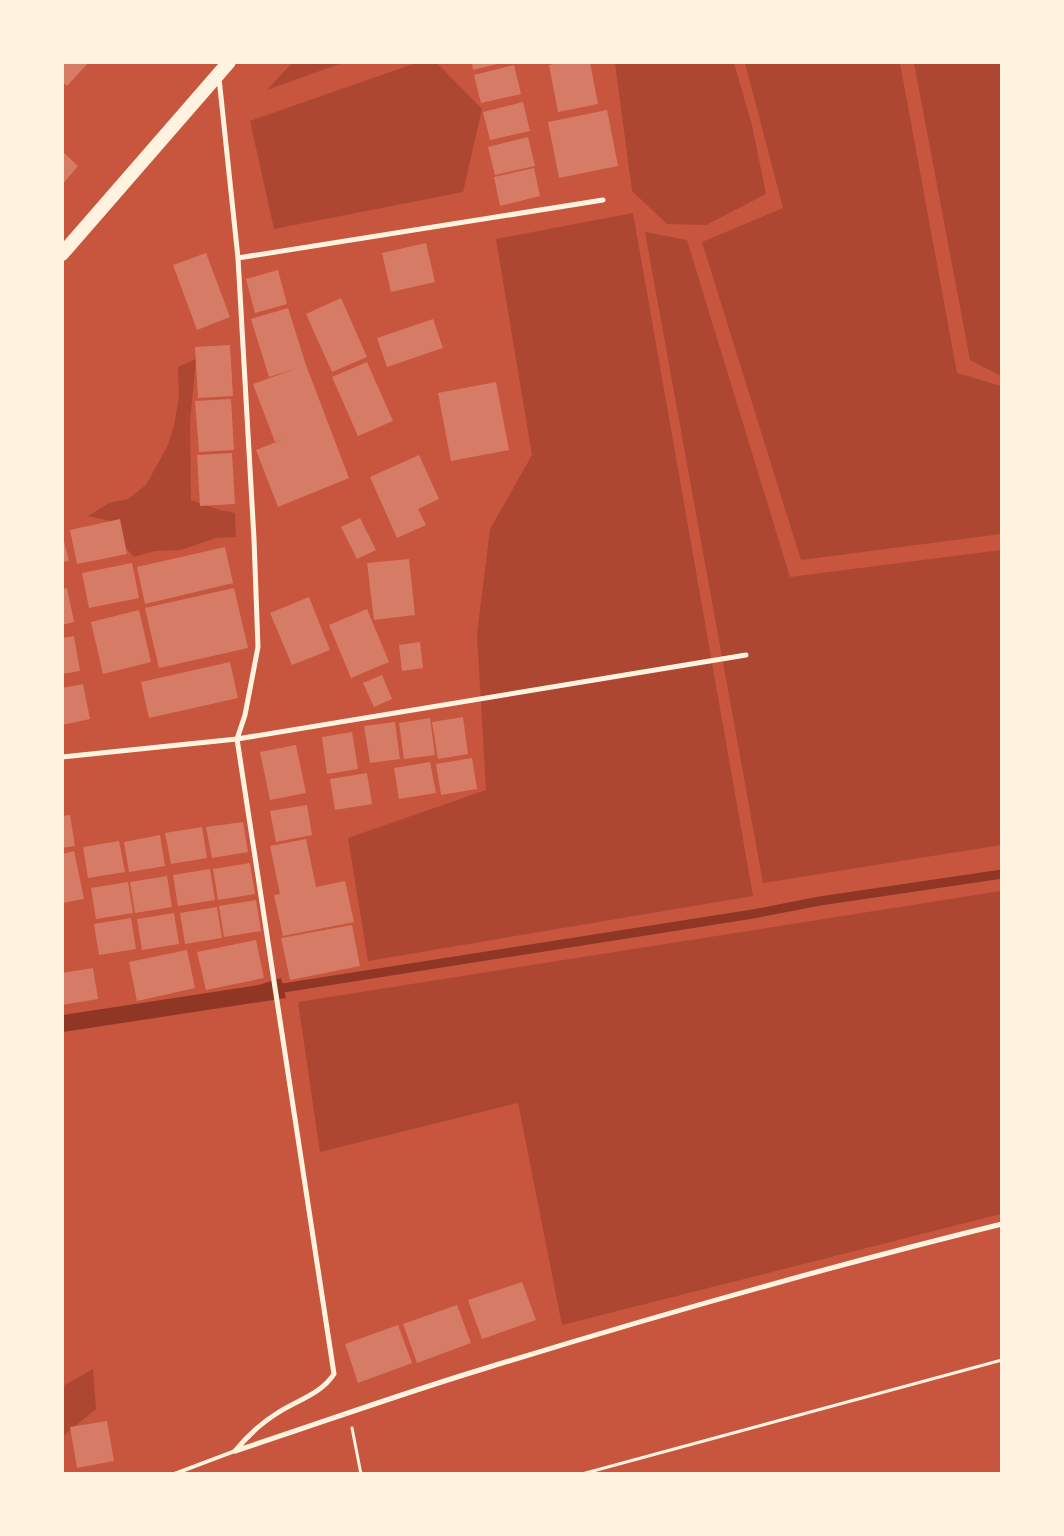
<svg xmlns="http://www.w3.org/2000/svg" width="1064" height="1536" viewBox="0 0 1064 1536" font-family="Arial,sans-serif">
	<rect width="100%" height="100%" fill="#c8553d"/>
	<!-- green -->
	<path fill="#ae4732" d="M292,63V62L342,63L267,90Z
		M416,63H437L482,109L463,192L274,229L250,121Z
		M615,63H734L752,125L766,194L706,225L667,224L632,191Z
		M745,63H900L957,373L1001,386V534L801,560L702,242L783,208Z
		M914,63H1001V376L970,360Z
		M633,213L753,896L368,961L348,838L486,790L477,634L490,529L532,455L496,239Z
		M645,232L687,240L790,577L1001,550V845L763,883Z
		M196,359L190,422L191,500L220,510L235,513L236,537L216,538L181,550L155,551L134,557L116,537L111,521L88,516L109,503L128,499L146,485L168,445L174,425L179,397L178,367Z
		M1001,891V1214L562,1325L518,1103L320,1152L298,1002Z
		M93,1369L96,1409L63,1436V1386Z"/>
	<!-- water -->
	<path fill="#8f3625" d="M281,978L286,998L63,1032V1015L259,985Z"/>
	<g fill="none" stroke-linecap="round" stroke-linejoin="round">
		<!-- stream -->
		<path stroke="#8f3625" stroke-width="9" d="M283,988L753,914L820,901L1002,874"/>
	</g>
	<!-- building -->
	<path fill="#d67c66" d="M62,62H89L67,86L62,82Z
		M472,62H501V63L473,70Z
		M561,62H590L598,104L558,112L549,65Z
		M514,65L521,94L481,103L474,75Z
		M523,102L530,131L490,140L483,112Z
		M607,110L618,166L559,178L548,122Z
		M528,137L535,166L495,175L488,147Z
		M62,151L78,166L62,185Z
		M534,168L540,196L500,206L494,177Z
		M426,243L435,282L391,292L382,253Z
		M206,253L230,317L197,330L173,265Z
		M278,270L287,304L255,313L246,279Z
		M341,298L367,357L332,372L306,314Z
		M288,308L306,365L349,478L278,507L256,450L284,439L275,442L253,384L297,368L269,377L251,319Z
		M433,319L443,348L387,367L377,338Z
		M230,345L233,396L198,398L195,347Z
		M367,362L393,421L358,436L332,377Z
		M496,382L509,450L451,461L438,393Z
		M231,399L234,450L199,452L195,401Z
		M232,453L235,504L200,506L197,455Z
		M419,455L439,499L418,509L426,525L397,538L370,477Z
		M360,518L376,550L357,559L341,527Z
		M120,519L127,554L77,564L70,530Z
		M62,534L69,561L62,562Z
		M225,547L233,583L145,604L137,567Z
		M409,559L415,615L374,620L367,563Z
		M132,563L139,598L89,608L82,573Z
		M67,588L74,622L62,625V589Z
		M234,588L248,648L159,668L145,608Z
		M309,597L330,650L292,665L270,613Z
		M367,609L389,662L351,678L329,625Z
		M139,610L151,662L103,674L91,622Z
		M74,636L80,671L62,674V638Z
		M420,642L423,668L402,671L399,645Z
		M230,662L238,698L149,718L141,682Z
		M382,675L392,699L374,707L363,683Z
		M83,684L90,719L62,725V688Z
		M463,717L468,754L438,759L432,722Z
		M430,718L435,755L404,759L399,723Z
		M395,722L400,759L370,763L364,726Z
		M352,732L358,769L327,774L322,737Z
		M296,745L306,793L270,800L260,752Z
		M472,758L477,789L441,795L436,764Z
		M430,762L436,793L399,799L394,768Z
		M367,773L372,804L335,810L330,779Z
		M307,805L312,835L276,842L270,811Z
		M70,815L75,846L62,848V816Z
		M243,822L248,852L212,858L206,827Z
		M202,827L207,858L171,864L165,833Z
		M160,835L165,866L129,872L124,842Z
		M306,839L316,887L345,881L354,922L283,936L274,895L280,894L270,846Z
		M119,841L125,872L88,878L83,847Z
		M74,851L84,899L62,903V854Z
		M250,863L255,894L218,900L213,869Z
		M210,869L215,900L178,906L173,875Z
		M167,876L172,907L135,913L130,882Z
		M128,882L133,913L96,919L91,888Z
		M256,900L261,931L224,937L219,906Z
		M217,907L222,938L185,944L180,913Z
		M174,913L179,944L142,950L137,919Z
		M131,918L136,949L99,955L94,924Z
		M352,925L360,966L290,980L281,938Z
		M256,940L264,978L206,990L197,952Z
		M187,950L195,988L137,1001L129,962Z
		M93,968L98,999L62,1005V973Z
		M522,1282L536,1320L482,1339L468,1300Z
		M457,1305L471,1343L417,1363L403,1324Z
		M398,1325L412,1363L358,1383L345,1344Z
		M107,1421L114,1461L77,1468L70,1427Z"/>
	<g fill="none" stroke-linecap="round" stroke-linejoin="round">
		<!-- path -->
		<path stroke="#fff3e0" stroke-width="3" d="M352,1428L361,1474
			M582,1474L1002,1360"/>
		<!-- service -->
		<path stroke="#fff3e0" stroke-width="4" d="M174,1474L235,1451"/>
		<!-- minor -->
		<path stroke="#fff3e0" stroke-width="5" d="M219,78L238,258L254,539L258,647L245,715L237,739L334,1374C321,1394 298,1400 279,1412C261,1423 248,1435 235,1451
			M238,258L603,200
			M62,757L237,739L746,655
			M235,1451C318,1424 400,1394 483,1369C655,1316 827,1267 1002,1224"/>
		<!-- trunk -->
		<path stroke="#fff3e0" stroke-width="14" d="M62,254L229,62"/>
	</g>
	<!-- border -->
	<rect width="1064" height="1536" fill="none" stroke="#fff3e0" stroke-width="128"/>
</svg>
